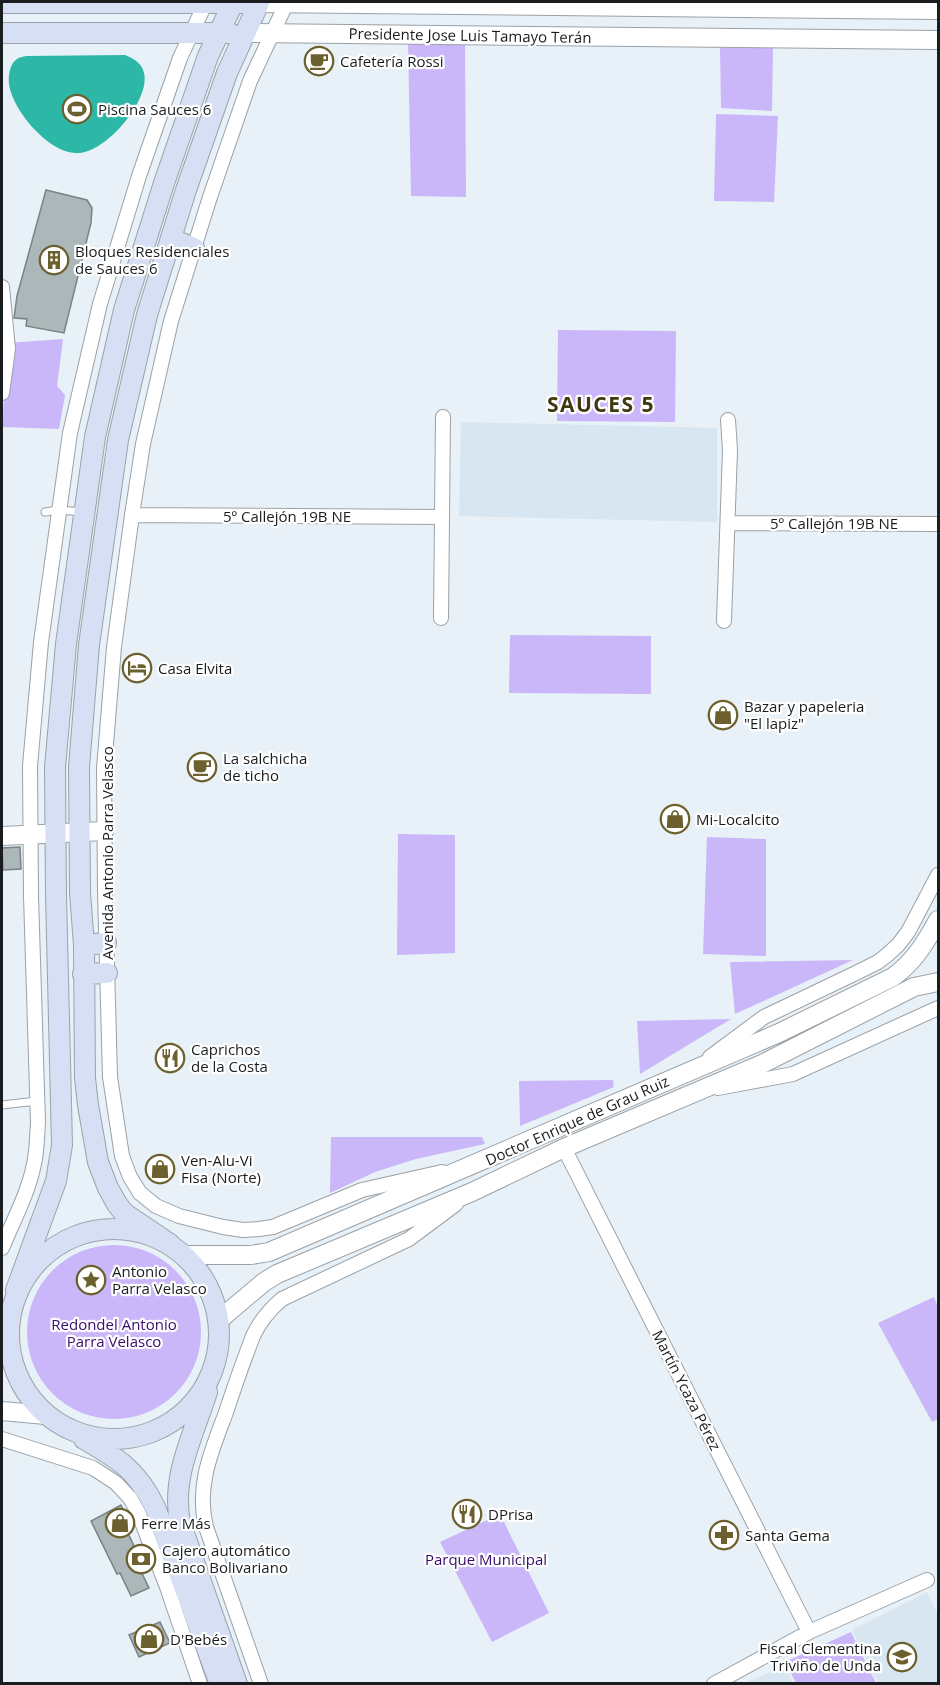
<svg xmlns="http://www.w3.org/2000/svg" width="940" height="1685" viewBox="0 0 940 1685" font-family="'Open Sans',sans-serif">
	<rect width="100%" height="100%" fill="#e8f1f7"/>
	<!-- built -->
	<path fill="#d7e6f1" d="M461,422L717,428V522L459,516Z
		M927,1592L938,1615V1683H878L852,1630Z
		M785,1666L793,1683H744Z"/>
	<!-- green -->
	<path fill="#c9b7f9" d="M408,43L465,44L466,197L411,196Z
		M773,47L772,111L721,108L720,48Z
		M716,114L778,116L774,202L714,201Z
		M558,330L676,331L675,422L557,421Z
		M63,339L57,386L65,395L59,429L2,427L8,343Z
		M510,635L651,636V694L509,693Z
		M398,834L455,835V953L397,955Z
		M707,837L766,839V956L703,954Z
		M853,960L735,1014L730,962Z
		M731,1019L640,1074L637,1021Z
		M613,1080L614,1087L520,1126L519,1081Z
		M331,1137H482L485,1144L416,1159L375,1172L330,1193Z
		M27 1332a87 87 0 1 1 174 0a87 87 0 1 1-174 0Z
		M934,1297L938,1307V1419L932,1422L878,1323Z
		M500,1514L549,1613L492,1642L440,1542Z
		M851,1632L876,1683H796L785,1662Z"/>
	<!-- water -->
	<path fill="#2db7a7" d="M125,55C134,59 142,63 144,73C151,100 104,156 75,153C60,152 47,142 36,131C25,120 11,100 9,84C8,76 10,63 17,59C19,57 23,57 26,56Z"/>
	<!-- building -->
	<path fill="#acb7b9" stroke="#798385" stroke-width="1.5" d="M46,190L87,200L92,208L91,223L64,333L26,326L27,319L14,318L17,296Z
		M20,847L21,869L3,870L2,848Z
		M121,1505L132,1528L127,1531L142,1563L138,1565L149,1588L131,1596L120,1573L117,1574L91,1521Z
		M160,1622L170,1643L139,1657L129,1635Z"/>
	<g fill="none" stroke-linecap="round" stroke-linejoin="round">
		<!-- service casing -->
		<g stroke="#9aa2a8" stroke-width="9">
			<path id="service" d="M45,512L58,510L84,512
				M2,1105L37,1101"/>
		</g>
		<!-- minor casing -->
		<g stroke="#9aa2a8" stroke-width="16">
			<path id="minor" d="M287,2L250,81L210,197L171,321L143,444L132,515L114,647L104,768L105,892L110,1077L122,1156L130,1177L140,1193L156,1206L179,1216L223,1227L243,1230L259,1229L273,1227L362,1190L442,1172
				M2,287L8,349L2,393
				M132,515L442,517
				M729,523L938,524
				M441,618L443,417
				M724,621L730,450L728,420
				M710,1057L764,1017L856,973L878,962L887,955L898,945L908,932L938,875
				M718,1088L793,1074L938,1008
				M564,1148L809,1632
				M2,1248C13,1221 28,1194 34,1164C37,1151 37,1136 38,1122L31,896L30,766L41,642L70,433L100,304L139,176L180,58L206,2
				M2,1439L93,1468L116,1483L130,1498L138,1512L167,1587L200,1684
				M261,1684L206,1527C196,1487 211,1452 225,1415C234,1388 243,1362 253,1336C260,1321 269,1310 282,1299L409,1239L456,1204
				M714,1684L809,1632L927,1580"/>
		</g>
		<!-- tertiary casing -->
		<g stroke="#9aa2a8" stroke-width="20">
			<path id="tertiary" d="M260,2L259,3L938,10
				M245,33L938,40
				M2,836L104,831
				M184,1255H251L269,1252L779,1033L893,977C914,962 926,942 938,920
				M219,1320L264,1282L277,1274L472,1192L564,1148L762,1064L914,987L938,982
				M2,1326L8,1319
				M2,1411L46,1415"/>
		</g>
		<!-- secondary casing -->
		<g stroke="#9aa2a8" stroke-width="22">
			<path id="secondary" d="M2,3H259L227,73L186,190L147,315L118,440L89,645L79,767L80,893L84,945L85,1078L88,1105L98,1162L108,1188L117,1204L124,1213L170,1244
				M2,33H230
				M171,239L194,248
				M84,945L106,943
				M83,974L107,973
				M9 1334a105 105 0 1 1 210 0a105 105 0 1 1-210 0Z
				M16,1290L56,1181L62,1145L56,895L55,767L66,644L95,437L124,310L164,183L208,56L233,3
				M207,1392C194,1434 171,1476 180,1522L237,1684
				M84,1439C119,1459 137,1470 155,1507L220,1684"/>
		</g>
		<!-- service -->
		<use href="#service" stroke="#fff" stroke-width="7"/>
		<!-- minor -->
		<use href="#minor" stroke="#fff" stroke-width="14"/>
		<!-- tertiary -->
		<use href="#tertiary" stroke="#fff" stroke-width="18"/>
		<!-- secondary -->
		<use href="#secondary" stroke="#d7dff5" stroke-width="20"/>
	</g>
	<!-- icons -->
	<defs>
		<g id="cafe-ring" transform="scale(1.5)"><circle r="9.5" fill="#fff" stroke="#6c612e" stroke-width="1.5"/><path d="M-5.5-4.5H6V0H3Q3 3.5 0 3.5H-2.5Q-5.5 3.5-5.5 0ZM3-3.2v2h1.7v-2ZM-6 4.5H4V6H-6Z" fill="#6c612e"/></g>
		<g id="stadium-ring" transform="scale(1.5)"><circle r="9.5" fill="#fff" stroke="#6c612e" stroke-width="1.5"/><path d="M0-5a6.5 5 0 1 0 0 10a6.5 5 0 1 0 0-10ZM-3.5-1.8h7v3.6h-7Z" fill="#6c612e"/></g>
		<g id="building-ring" transform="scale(1.5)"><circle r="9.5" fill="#fff" stroke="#6c612e" stroke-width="1.5"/><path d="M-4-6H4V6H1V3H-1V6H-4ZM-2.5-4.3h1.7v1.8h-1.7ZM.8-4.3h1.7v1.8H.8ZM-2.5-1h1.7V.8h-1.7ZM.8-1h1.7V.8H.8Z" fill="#6c612e"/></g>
		<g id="hotel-ring" transform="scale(1.5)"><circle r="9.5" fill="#fff" stroke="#6c612e" stroke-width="1.5"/><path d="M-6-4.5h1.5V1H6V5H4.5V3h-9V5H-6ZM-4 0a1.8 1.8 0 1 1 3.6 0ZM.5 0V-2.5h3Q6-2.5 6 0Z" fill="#6c612e"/></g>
		<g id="shop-ring" transform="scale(1.5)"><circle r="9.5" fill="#fff" stroke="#6c612e" stroke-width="1.5"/><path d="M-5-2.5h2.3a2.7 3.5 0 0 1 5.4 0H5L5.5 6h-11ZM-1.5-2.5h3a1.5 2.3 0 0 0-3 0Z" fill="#6c612e"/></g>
		<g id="restaurant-ring" transform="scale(1.5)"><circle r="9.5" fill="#fff" stroke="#6c612e" stroke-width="1.5"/><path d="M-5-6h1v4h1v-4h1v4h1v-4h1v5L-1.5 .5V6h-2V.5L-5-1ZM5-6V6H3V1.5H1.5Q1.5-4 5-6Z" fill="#6c612e"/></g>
		<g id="sight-ring" transform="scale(1.5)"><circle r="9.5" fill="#fff" stroke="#6c612e" stroke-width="1.5"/><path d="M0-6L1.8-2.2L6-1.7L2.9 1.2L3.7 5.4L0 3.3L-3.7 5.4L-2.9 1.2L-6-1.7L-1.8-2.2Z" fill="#6c612e"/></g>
		<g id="pharmacy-ring" transform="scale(1.5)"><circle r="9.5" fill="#fff" stroke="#6c612e" stroke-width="1.5"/><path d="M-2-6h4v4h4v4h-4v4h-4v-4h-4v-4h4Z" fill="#6c612e"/></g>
		<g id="bank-ring" transform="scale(1.5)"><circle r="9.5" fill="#fff" stroke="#6c612e" stroke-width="1.5"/><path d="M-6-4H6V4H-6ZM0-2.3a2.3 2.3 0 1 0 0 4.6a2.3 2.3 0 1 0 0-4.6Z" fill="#6c612e"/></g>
		<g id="school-ring" transform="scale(1.5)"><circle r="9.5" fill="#fff" stroke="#6c612e" stroke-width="1.5"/><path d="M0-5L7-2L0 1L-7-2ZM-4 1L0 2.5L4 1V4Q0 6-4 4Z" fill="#6c612e"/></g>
	</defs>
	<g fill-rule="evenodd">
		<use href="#cafe-ring" x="319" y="61"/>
		<use href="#stadium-ring" x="77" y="109"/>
		<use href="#building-ring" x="54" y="260"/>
		<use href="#hotel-ring" x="137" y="668"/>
		<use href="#shop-ring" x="723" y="715"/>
		<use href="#cafe-ring" x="202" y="767"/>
		<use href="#shop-ring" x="675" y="819"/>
		<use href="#restaurant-ring" x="170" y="1058"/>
		<use href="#shop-ring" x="160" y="1169"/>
		<use href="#sight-ring" x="91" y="1280"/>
		<use href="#restaurant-ring" x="467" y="1514"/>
		<use href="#shop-ring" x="120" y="1523"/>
		<use href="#pharmacy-ring" x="724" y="1535"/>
		<use href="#bank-ring" x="141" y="1559"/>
		<use href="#shop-ring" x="149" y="1639"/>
		<use href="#school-ring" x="902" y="1657"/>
	</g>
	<g text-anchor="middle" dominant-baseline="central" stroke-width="4.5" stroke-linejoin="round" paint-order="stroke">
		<!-- street labels -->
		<g font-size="15" fill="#1a1d1f" stroke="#fff">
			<text transform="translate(470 35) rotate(1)">Presidente Jose Luis Tamayo Terán</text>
			<text x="287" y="516">5º Callejón 19B NE</text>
			<text x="834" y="523">5º Callejón 19B NE</text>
			<text transform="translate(107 853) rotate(-90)">Avenida Antonio Parra Velasco</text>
			<text transform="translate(577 1120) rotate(-24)">Doctor Enrique de Grau Ruiz</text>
			<text transform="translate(687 1390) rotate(63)">Martín Ycaza Pérez</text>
		</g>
		<!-- poi labels -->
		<g font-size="15" fill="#1a1d1f" stroke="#fff" text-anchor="start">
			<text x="340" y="61">Cafetería Rossi</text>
			<text x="98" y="109">Piscina Sauces 6</text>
			<text x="75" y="251">Bloques Residenciales<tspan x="75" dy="17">de Sauces 6</tspan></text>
			<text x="158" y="668">Casa Elvita</text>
			<text x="744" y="706">Bazar y papeleria<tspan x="744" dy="17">"El lapiz"</tspan></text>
			<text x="223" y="758">La salchicha<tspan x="223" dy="17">de ticho</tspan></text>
			<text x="696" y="819">Mi-Localcito</text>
			<text x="191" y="1049">Caprichos<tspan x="191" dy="17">de la Costa</tspan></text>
			<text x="181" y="1160">Ven-Alu-Vi<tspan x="181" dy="17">Fisa (Norte)</tspan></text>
			<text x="112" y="1271">Antonio<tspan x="112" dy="17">Parra Velasco</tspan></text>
			<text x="488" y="1514">DPrisa</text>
			<text x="141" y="1523">Ferre Más</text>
			<text x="745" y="1535">Santa Gema</text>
			<text x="162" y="1550">Cajero automático<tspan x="162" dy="17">Banco Bolivariano</tspan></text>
			<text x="170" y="1639">D'Bebés</text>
			<text x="881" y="1648" text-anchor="end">Fiscal Clementina<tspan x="881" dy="17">Triviño de Unda</tspan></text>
		</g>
		<!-- park labels -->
		<g font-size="15" fill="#380d6b" stroke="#fff">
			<text x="114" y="1324">Redondel Antonio<tspan x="114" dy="17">Parra Velasco</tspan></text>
			<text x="486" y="1559">Parque Municipal</text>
		</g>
		<!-- district labels -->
		<g font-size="21" font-weight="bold" letter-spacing="1.5" fill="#40380e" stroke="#fff">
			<text x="601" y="404">SAUCES 5</text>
		</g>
	</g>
	<!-- border -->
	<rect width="940" height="1685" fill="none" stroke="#1a1d1f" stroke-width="6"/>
</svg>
